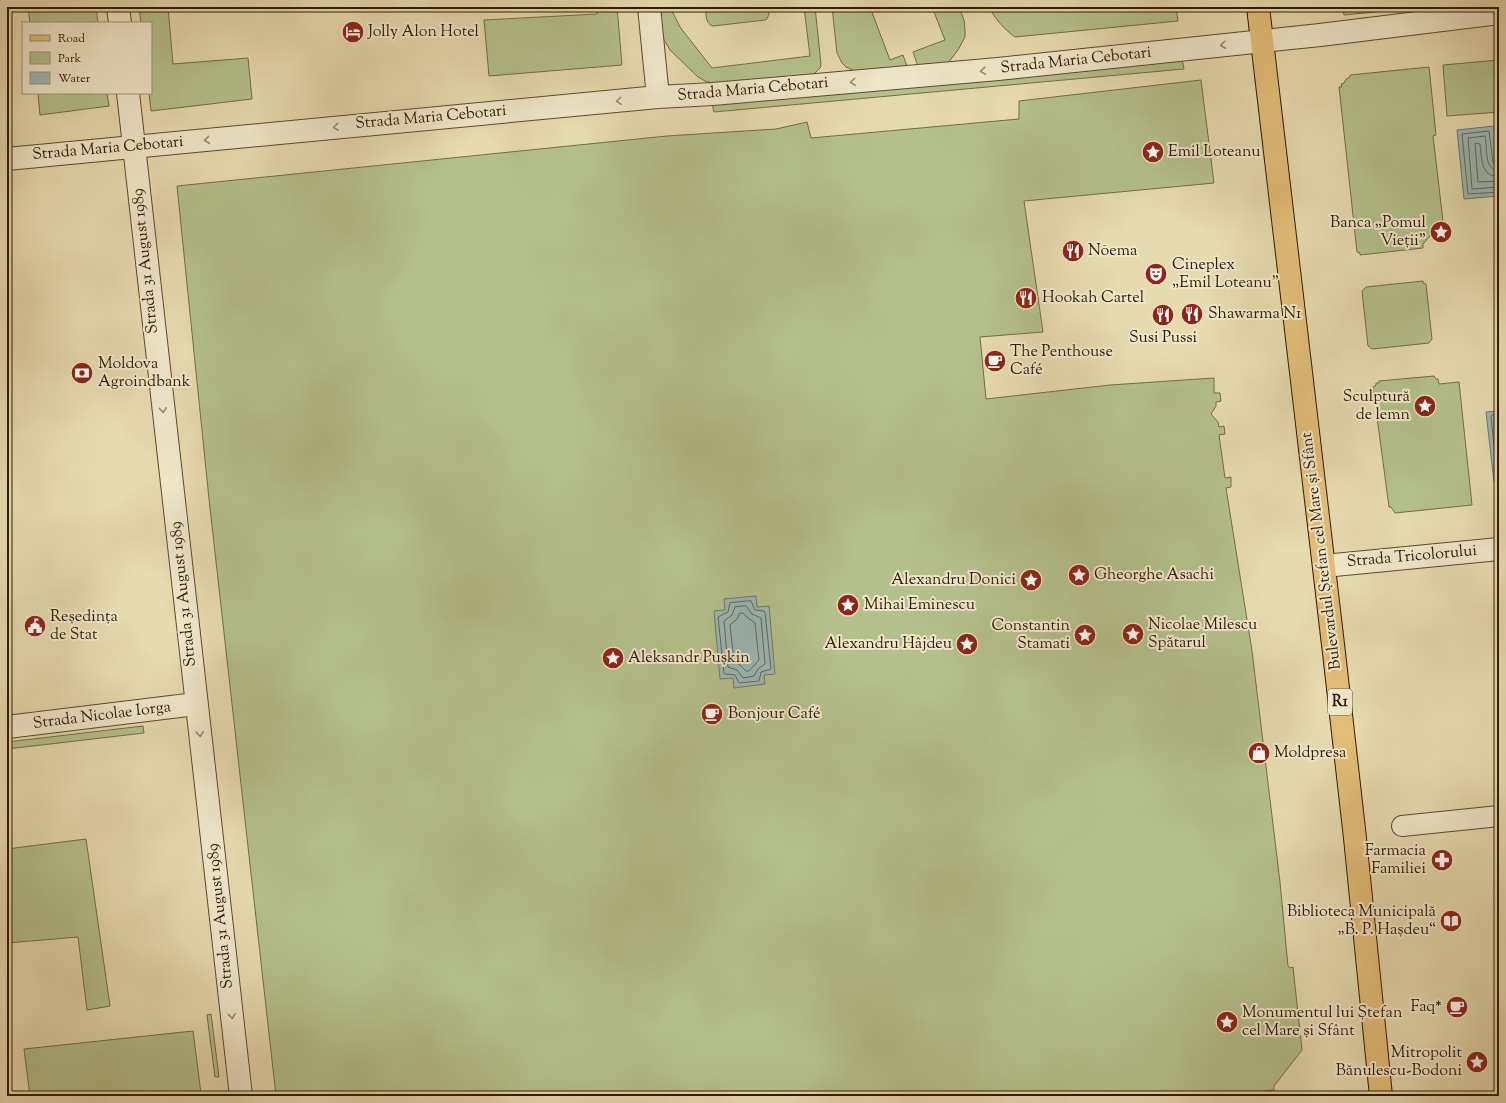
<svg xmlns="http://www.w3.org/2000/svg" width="1506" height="1103" viewBox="0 0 1506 1103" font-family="'Sorts Mill Goudy',serif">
	<rect width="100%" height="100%" fill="#e6daae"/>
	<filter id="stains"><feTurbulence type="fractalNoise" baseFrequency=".005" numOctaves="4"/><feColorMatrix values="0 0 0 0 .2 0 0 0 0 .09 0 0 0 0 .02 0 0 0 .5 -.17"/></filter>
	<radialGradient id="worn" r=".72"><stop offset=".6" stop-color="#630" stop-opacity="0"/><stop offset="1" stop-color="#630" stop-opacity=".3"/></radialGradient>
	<!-- green -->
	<path fill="#b4c08b" stroke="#736c46" d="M28,7H96L98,23H30Z
		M139,7H168L173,64L248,58L252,99L151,111L149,93H151V23H141Z
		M596,7H617L622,65L489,76L484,20L597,14Z
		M658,7H670L680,27L712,68L810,56L804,7H815L821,64L820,68L813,75L714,84L705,81L698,77L670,50L664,40L661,31Z
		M706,7H768L769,14L767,19L765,20L713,26C705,24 706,14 706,7Z
		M832,7H870L890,60L903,55L908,69L857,72L846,67L842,63L837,53Z
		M932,7H959L964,20L965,32V37L958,50L948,63L919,69L913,52L945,40Z
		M989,7H1176L1178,21L1015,37C1004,29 995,19 989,7Z
		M1354,7H1427L1344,15L1343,8Z
		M1182,59L1184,69L714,112L712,104Z
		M1499,60V112L1447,116L1443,65Z
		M1429,67L1436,135L1433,136L1443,221L1423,244V248L1360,255V253L1357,252L1339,87H1342L1341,84L1344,83L1346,79L1350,77V75Z
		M1201,80L1214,183L1024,201L1043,332L980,337L986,399L1110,385L1214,378V393H1220L1221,401L1216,402V406L1211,414L1218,422L1219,427L1224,426L1225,434L1219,435L1225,478L1231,477V487L1226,488L1252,651L1280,882L1288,966L1290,968L1293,967L1302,1050L1274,1086V1090L1222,1096H276L209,499L177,186L667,136L776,129L807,122L811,138L1019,119V101Z
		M38,93H107L109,106L40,115Z
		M1423,281V283L1426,284L1432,339L1429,343L1372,349L1368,346L1362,291L1366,287Z
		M1434,376L1436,379H1438L1439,384L1459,382L1472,505L1395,513L1391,507H1389L1373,387L1376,385V383H1379V381Z
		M143,726L144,733L7,749V742Z
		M86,839L110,1006L87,1010L78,937L7,943V849Z
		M211,1014L219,1077H215L207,1015Z
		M193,1031L201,1094L177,1096H54L53,1093L30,1096L24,1049Z"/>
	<!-- water -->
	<path fill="#9ab8b5" stroke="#70786d" d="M1494,126L1499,181V196L1464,199L1457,130Z
		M1499,411V481L1494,482L1486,412Z
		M756,596L757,607L769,606L775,674L764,675L765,684L734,688L733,678L720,679L714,611L725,610L724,599Z"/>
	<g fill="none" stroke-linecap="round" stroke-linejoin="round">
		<!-- shore -->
		<path stroke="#66685a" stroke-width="1" d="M1499,166L1495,165L1493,162L1489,131L1462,134L1468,194L1499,192
			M1499,171C1483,170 1488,148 1485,136L1468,138L1472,189L1499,187
			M1499,177C1480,176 1482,158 1480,144L1475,143L1478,182L1499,181
			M1499,414L1492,415L1491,417L1497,476L1499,477
			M751,601L755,610L764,611L765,612L771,669L761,672L759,681L739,683L735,675L725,674L724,673L718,617L728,612L730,603Z
			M746,606L752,614L761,618L765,664L758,669L754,676L743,678L737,670L728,667L724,621L732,615L735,607Z
			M740,613H743L748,618L755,623L759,660L749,671H746L741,666L734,661L730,625L737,619Z"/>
		<!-- pedestrian casing -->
		<g stroke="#5f482c" stroke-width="22">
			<path id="pedestrian" d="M1402,826L1499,816"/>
		</g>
		<!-- minor casing -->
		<g stroke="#5f482c" stroke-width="24">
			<path id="minor" d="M649,7L658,97
				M7,159L658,97L713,94L998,69L1320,35L1499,13
				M1324,566L1499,549
				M7,727L196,704"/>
		</g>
		<!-- tertiary casing -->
		<g stroke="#5f482c" stroke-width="24">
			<path id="tertiary" d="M118,7L120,23
				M128,93L241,1096"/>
		</g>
		<!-- primary casing -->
		<g stroke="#321800" stroke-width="24">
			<path id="primary" d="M1258,7L1334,653L1355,838L1381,1096"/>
		</g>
		<!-- pedestrian -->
		<use href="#pedestrian" stroke="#efe7ca" stroke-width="20"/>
		<!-- minor -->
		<use href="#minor" stroke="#efe7ca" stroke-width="22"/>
		<!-- tertiary -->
		<use href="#tertiary" stroke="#efe7ca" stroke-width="22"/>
		<!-- primary -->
		<use href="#primary" stroke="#e3bd77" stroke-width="22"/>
	</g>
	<!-- one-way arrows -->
	<defs><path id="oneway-chevron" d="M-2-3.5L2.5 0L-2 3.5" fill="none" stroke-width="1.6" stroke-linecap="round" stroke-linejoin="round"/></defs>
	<g stroke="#9a8a6f">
		<use href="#oneway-chevron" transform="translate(1223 45) rotate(174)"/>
		<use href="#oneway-chevron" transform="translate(983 71) rotate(175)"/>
		<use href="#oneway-chevron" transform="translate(853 82) rotate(175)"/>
		<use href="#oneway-chevron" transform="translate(619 101) rotate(175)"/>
		<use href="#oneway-chevron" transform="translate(336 127) rotate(175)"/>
		<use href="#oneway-chevron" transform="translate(207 140) rotate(174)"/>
		<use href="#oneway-chevron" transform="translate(163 410) rotate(84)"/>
		<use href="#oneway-chevron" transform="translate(200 734) rotate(84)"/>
		<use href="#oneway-chevron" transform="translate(232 1016) rotate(84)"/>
	</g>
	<!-- icons -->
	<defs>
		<g id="hotel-disc" transform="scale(1.15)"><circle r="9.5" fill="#8f2418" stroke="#efe7ca"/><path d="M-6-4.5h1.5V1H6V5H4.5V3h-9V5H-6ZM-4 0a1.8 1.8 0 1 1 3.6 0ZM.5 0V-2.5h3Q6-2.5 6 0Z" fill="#fff"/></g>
		<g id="sight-disc" transform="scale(1.15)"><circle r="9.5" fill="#8f2418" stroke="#efe7ca"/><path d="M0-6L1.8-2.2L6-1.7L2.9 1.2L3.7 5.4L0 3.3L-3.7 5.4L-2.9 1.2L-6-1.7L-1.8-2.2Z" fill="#fff"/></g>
		<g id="restaurant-disc" transform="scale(1.15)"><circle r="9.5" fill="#8f2418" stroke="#efe7ca"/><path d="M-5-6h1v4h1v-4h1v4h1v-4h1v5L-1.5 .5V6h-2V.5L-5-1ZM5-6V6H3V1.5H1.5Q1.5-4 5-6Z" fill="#fff"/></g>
		<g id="theatre-disc" transform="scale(1.15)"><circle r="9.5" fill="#8f2418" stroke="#efe7ca"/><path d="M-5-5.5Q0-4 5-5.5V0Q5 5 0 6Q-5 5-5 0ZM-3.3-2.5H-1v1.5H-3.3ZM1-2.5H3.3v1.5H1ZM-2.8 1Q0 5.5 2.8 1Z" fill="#fff"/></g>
		<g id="cafe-disc" transform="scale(1.15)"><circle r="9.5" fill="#8f2418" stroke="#efe7ca"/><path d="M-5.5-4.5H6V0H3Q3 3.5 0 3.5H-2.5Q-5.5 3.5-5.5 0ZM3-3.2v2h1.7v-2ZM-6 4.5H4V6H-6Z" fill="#fff"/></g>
		<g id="bank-disc" transform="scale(1.15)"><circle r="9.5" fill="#8f2418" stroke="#efe7ca"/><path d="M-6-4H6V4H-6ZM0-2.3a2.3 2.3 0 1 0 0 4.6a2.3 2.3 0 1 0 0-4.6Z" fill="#fff"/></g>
		<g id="civic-disc" transform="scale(1.15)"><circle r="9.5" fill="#8f2418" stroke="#efe7ca"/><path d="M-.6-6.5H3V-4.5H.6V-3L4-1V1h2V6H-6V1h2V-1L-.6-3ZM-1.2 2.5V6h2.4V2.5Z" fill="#fff"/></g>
		<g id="shop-disc" transform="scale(1.15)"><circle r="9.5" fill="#8f2418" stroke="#efe7ca"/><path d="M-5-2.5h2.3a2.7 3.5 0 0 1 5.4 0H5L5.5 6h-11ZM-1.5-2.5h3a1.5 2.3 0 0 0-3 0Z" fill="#fff"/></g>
		<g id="pharmacy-disc" transform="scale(1.15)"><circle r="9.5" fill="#8f2418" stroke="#efe7ca"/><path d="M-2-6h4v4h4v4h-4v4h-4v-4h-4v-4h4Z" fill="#fff"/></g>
		<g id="library-disc" transform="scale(1.15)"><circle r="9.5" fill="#8f2418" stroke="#efe7ca"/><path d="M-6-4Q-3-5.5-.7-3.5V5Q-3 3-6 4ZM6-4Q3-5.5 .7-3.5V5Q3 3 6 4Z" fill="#fff"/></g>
	</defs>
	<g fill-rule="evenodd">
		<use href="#hotel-disc" x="353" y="32"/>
		<use href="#sight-disc" x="1153" y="152"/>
		<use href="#sight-disc" x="1441" y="232"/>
		<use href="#restaurant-disc" x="1073" y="251"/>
		<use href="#theatre-disc" x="1156" y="274"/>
		<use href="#restaurant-disc" x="1026" y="298"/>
		<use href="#restaurant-disc" x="1192" y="314"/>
		<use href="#restaurant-disc" x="1163" y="315"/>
		<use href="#cafe-disc" x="995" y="361"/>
		<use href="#bank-disc" x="82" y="373"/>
		<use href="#sight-disc" x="1425" y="406"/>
		<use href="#sight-disc" x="1079" y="575"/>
		<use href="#sight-disc" x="1031" y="580"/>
		<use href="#sight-disc" x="848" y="605"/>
		<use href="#civic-disc" x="35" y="626"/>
		<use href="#sight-disc" x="1133" y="634"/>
		<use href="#sight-disc" x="1085" y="635"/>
		<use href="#sight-disc" x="967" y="644"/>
		<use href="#sight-disc" x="613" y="658"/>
		<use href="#cafe-disc" x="712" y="714"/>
		<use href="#shop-disc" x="1259" y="753"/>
		<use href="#pharmacy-disc" x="1442" y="860"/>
		<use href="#library-disc" x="1451" y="921"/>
		<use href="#cafe-disc" x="1457" y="1007"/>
		<use href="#sight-disc" x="1227" y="1022"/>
		<use href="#sight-disc" x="1477" y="1062"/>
	</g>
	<g text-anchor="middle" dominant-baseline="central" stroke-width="4" stroke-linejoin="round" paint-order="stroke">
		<!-- shield labels -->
		<rect fill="#efe7ca" stroke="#6b563d" stroke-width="1" x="1328" y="689" width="24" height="26" rx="3"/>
		<g font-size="15" font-weight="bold" fill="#321800">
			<text x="1340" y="702">R1</text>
		</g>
		<!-- poi labels -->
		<g font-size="16" fill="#321800" stroke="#efe7ca" text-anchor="start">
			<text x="368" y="32">Jolly Alon Hotel</text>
			<text x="1168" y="152">Emil Loteanu</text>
			<text x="1426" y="223" text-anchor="end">Banca „Pomul<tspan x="1426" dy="18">Vieții”</tspan></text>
			<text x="1088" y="251">Nōema</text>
			<text x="1172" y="265">Cineplex<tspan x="1172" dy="18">„Emil Loteanu”</tspan></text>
			<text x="1042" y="298">Hookah Cartel</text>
			<text x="1208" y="314">Shawarma N1</text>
			<text x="1163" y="338" text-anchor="middle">Susi Pussi</text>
			<text x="1010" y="352">The Penthouse<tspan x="1010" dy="18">Café</tspan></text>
			<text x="98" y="364">Moldova<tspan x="98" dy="18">Agroindbank</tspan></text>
			<text x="1410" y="397" text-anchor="end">Sculptură<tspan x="1410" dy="18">de lemn</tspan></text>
			<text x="1094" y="575">Gheorghe Asachi</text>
			<text x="1016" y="580" text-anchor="end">Alexandru Donici</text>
			<text x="864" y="605">Mihai Eminescu</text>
			<text x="50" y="617">Reședința<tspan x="50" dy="18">de Stat</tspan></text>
			<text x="1148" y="625">Nicolae Milescu<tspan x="1148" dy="18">Spătarul</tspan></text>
			<text x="1070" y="626" text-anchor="end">Constantin<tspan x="1070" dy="18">Stamati</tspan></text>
			<text x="952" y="644" text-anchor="end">Alexandru Hâjdeu</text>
			<text x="628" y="658">Aleksandr Pușkin</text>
			<text x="728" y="714">Bonjour Café</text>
			<text x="1274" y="753">Moldpresa</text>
			<text x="1426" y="851" text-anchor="end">Farmacia<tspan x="1426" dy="18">Familiei</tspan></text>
			<text x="1436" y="912" text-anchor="end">Biblioteca Municipală<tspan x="1436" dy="18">„B. P. Hașdeu“</tspan></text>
			<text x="1442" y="1007" text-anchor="end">Faq*</text>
			<text x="1242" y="1013">Monumentul lui Ștefan<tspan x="1242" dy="18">cel Mare și Sfânt</tspan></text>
			<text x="1462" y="1053" text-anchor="end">Mitropolit<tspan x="1462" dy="18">Bănulescu-Bodoni</tspan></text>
		</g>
		<!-- street labels -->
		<g font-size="16" fill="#321800" stroke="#efe7ca">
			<text transform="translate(1076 61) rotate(-6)">Strada Maria Cebotari</text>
			<text transform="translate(753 90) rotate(-5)">Strada Maria Cebotari</text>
			<text transform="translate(431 118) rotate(-5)">Strada Maria Cebotari</text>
			<text transform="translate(108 149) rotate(-5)">Strada Maria Cebotari</text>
			<text transform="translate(146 261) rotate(-96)">Strada 31 August 1989</text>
			<text transform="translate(1322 551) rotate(-97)">Bulevardul Ștefan cel Mare și Sfânt</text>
			<text transform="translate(1412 557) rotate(-5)">Strada Tricolorului</text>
			<text transform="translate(184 594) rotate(-96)">Strada 31 August 1989</text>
			<text transform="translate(102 716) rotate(-7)">Strada Nicolae Iorga</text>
			<text transform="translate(221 916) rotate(-96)">Strada 31 August 1989</text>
		</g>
	</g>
	<!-- margin -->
	<rect width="1506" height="1103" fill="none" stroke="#e6daae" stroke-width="24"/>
	<rect x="8" y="8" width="1490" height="1087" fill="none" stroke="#321800" stroke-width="2"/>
	<rect x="12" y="12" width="1482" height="1079" fill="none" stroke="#321800"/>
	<!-- legend -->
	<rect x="22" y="22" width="130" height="72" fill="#efe7ca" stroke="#a39479"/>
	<rect x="30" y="35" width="20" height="6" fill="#e3bd77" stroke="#a39479"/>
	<text x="58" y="42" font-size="12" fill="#321800">Road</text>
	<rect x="30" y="52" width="20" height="12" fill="#b4c08b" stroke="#a39479"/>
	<text x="58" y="62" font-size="12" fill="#321800">Park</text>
	<rect x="30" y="72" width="20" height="12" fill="#9ab8b5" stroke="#a39479"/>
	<text x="58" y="82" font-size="12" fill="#321800">Water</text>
	<rect width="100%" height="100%" filter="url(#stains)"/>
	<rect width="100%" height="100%" fill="url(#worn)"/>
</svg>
